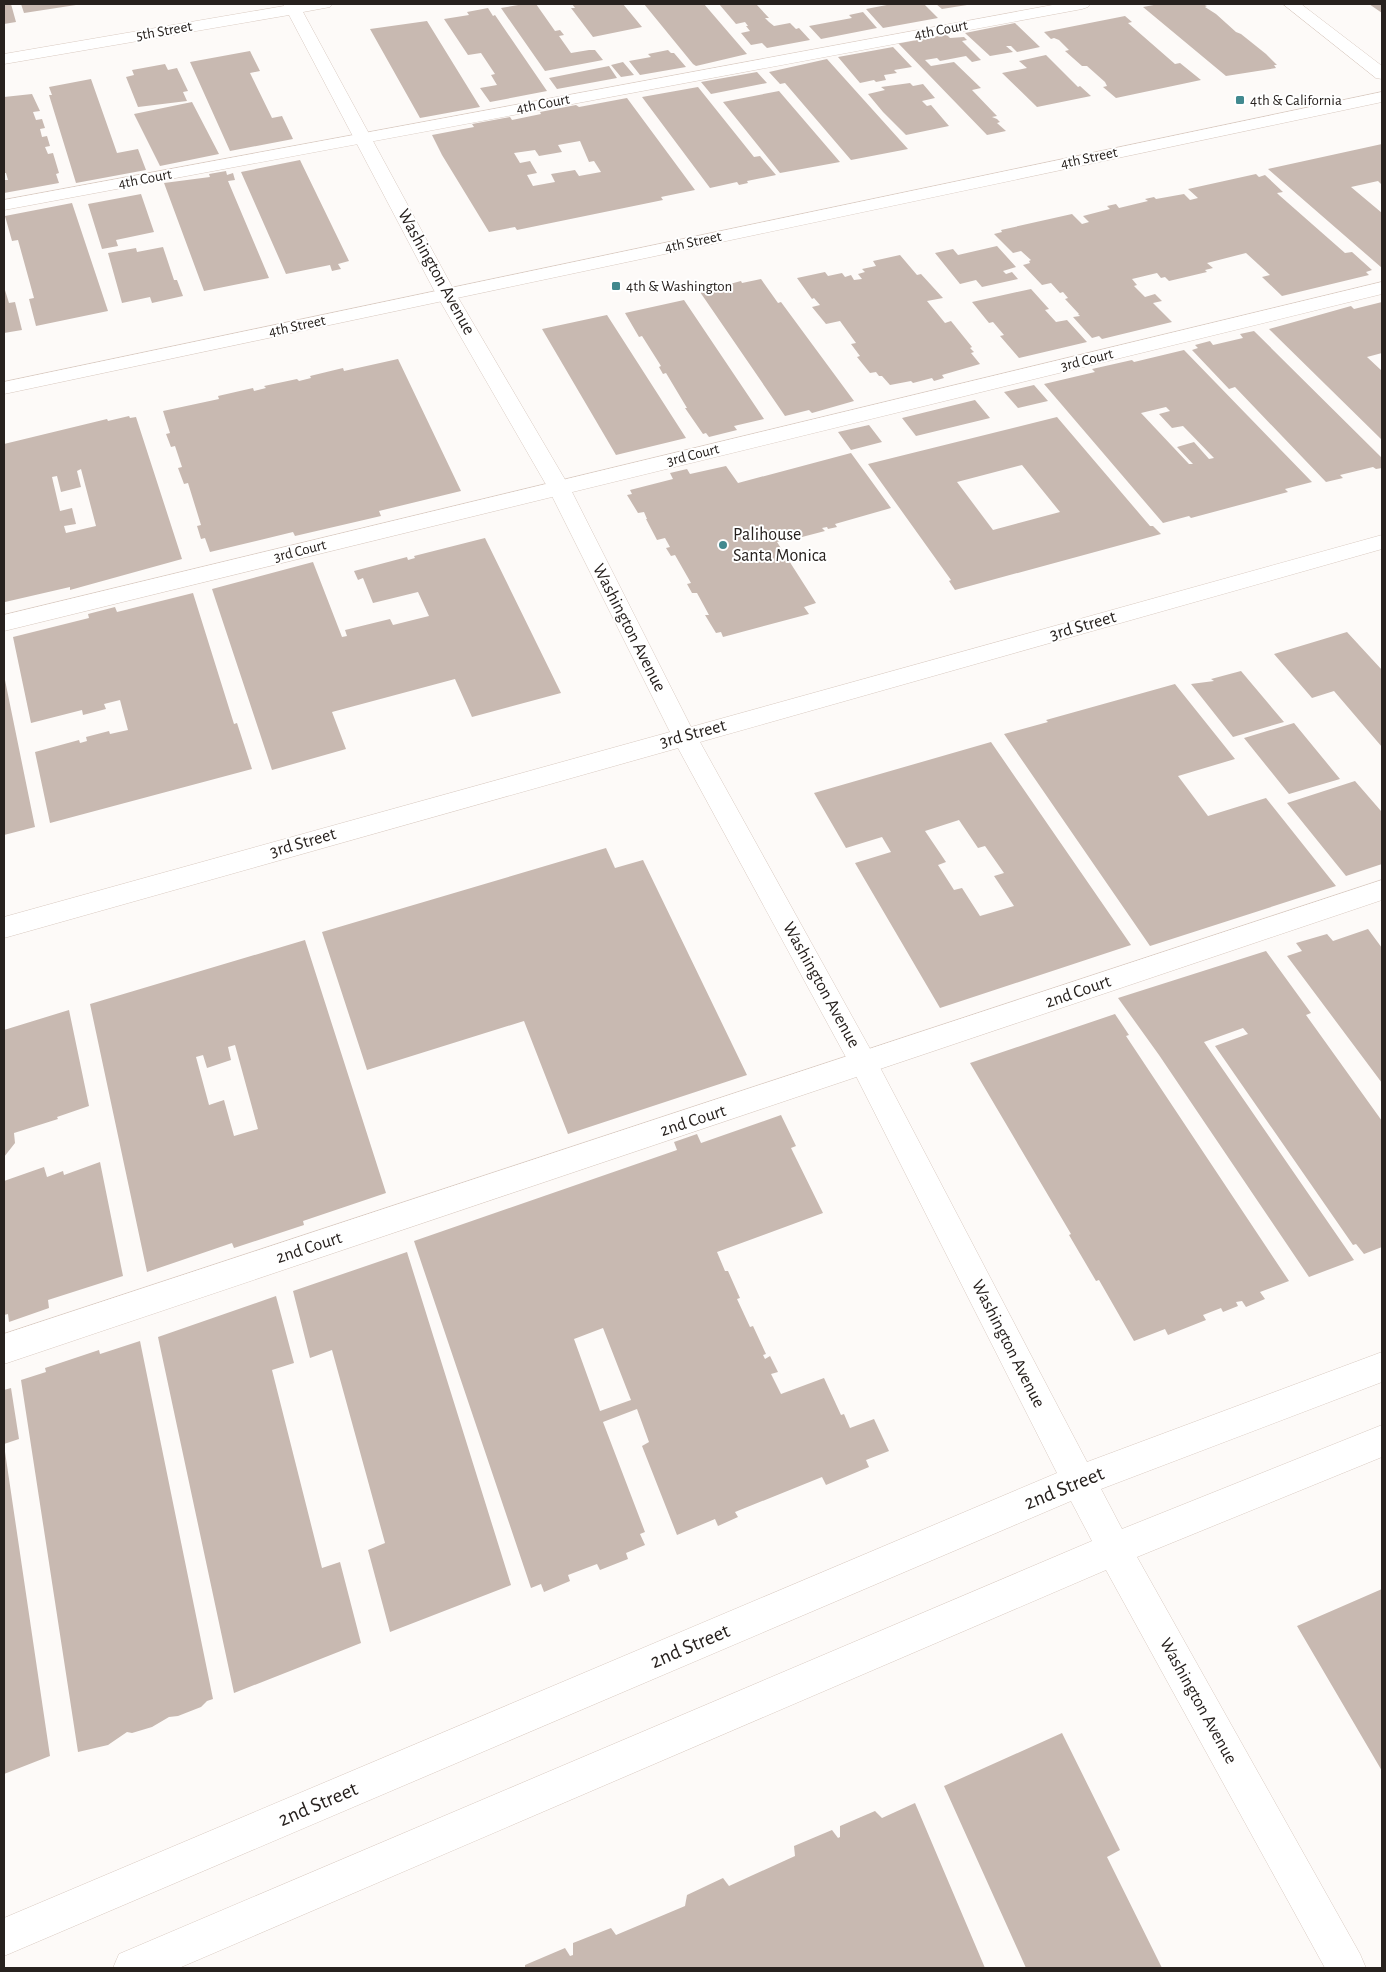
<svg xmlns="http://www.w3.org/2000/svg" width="1386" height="1972" viewBox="0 0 1386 1972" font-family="'Alegreya Sans',sans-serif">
	<rect width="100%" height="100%" fill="#fdfaf8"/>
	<!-- building -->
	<path fill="#c8b9b1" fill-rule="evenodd" d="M4,4H11L16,22L4,24Z
		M21,4H76V5L24,13Z
		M524,4H536L555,31L560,30L564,35L559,36L571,53L589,50H595L603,60L545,71L501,8Z
		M572,4H623L642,27L593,37L571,8H575Z
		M644,4H704L747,54L696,66L693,64Z
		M719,4H756L769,18H765L769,22L774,26L790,23L796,29L799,28L810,40L767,48L762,43L751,45L741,33L750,31L746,26H748L745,22L736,24Z
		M892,4H924L938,18L883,28L866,9Z
		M936,4H967V5L942,9Z
		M1159,4H1202L1207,6L1205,7L1216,14L1236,32L1241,34L1266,54L1277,65H1274L1276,68L1226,76L1143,7Z
		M1369,4H1382V13Z
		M488,8L493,16L495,15L547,91L490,102L480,88L497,85L491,75L495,74L481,53L468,55L444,19L469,15L467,12Z
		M863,12L877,28L821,39L809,26L852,18L849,15Z
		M1125,16L1132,22L1128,23L1175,64L1180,63L1201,80L1116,98L1103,87L1107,86L1105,82L1087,66H1082L1065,51L1069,50L1059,40L1054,38L1051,39L1044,32Z
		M427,21L480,107L420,118L370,29Z
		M1015,23L1040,47L1017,52L1011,46H1006L1013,52L990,56L965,33Z
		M946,34L950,38L964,37L967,40L962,41L981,60L972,62L966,56L940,61L937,58L925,60L931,66L954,62L981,88L972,90L997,116L992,117L997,119L1000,122L997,123L1006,131L987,135L898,43Z
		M893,47L912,67L894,70L897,73L884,75L886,80L876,82L874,80L860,83L838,57Z
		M668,50L671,53H674L686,67L640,75L629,61L651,57L648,54Z
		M250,51L260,71L250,73L272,118L282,116L293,139L230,151L190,62Z
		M1046,55L1078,87L1080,86L1091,96L1037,107L1002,73L1027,68L1019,61Z
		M827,59L908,149L851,160L785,83L780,84L769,72Z
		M623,62L634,75L621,77L611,65Z
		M165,64L168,70L177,68L188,91L183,92L187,101L138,107L126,77L134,75L132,70Z
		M609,66L617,78L557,89L549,78Z
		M757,72L767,83L711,94L701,82Z
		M91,79L117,153L138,149L146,170L76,183L49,95H52L49,87Z
		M910,83L913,86L923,84L935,98L922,101L927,106L931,105L949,126L906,135L883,112L868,94L885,90L881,87Z
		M698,87L754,157L760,156L776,175L747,181L748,183L739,185L737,182L710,188L642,97Z
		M779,91L840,162L780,173L723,102Z
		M32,94L40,111L33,112L36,120L42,119L45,128L40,129L42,137L47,136L50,146L45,147L48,154L53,153L59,173L56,174L59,183L4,193V180H8L6,173H4V97Z
		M627,98L695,190L661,197L663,200L517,230L515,227L489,232L442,155L432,135L474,127L472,124L510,117L512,120L541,114L540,112L576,105L579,107ZM580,141L589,162L594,161L601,172L579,176L575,170L551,174L555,182L533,186L527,175L537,173L530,161L520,163L514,153L535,150L539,156L562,152L558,145Z
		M192,102L219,154L160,166L134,114Z
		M1382,144V185L1378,181L1351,187L1382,213V268L1268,169Z
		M300,160L349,261L338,264L341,269L332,271L330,265L286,274L241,172Z
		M226,171L227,175L233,173L235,180L228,181L269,278L204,291L164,183L210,177L209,174Z
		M1256,174L1259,177L1265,175L1283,192L1277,193L1279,195L1345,253L1352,252L1372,270L1366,272L1369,275L1282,296L1262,277L1270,275L1246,253L1207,263L1213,268L1205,270L1207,272L1169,281L1165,277L1161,278L1157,273L1132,279L1137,285L1134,286L1145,297L1155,294L1162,301L1153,303L1172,322L1102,339L1099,336L1092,338L1073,317L1080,316L1078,314H1079L1065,299L1068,298L1063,292L1060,293L1051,283L1042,285L1023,265L1030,263L1029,261L1031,260L1021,251L1013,253L994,234L1002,232L1001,230L1072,214L1082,224L1089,222L1083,216L1110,209L1107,206L1116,204L1119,208L1148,201L1145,199L1154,197L1156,199L1184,194L1190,200L1198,198L1188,189Z
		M141,194L154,232L116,240L118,246L102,249L88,204Z
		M72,203L108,311L36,326L29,299L34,298L18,240L12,241L5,216Z
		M997,246L1016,267L1003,271L1006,274L1012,272L1018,279L982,287L976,280L960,284L935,253L953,249L958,255Z
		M163,247L174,280H177L183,296L152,303L150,297L122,303L108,253L136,248L137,252Z
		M900,255L917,275L921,274L943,298L927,301L945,323L951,321L972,347L970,348L974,352L971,353L980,364L942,375L944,378L934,381L932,378L913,383L911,381L890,385L882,376H879L876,372L870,373L857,357L860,356L851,344L856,343L840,321L826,324L812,307L820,305L814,298L812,299L797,278L825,272L828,276L842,273L845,277L851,275L854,280L862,279L858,274L865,272L862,269L876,266L873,261Z
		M761,279L778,303L781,302L854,401L812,413L809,410L785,416L700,292L741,281L742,283Z
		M4,287L9,303L15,302L22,330L4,333Z
		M1031,289L1049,309L1045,310L1056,322L1067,320L1087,342L1019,358L1000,336L1004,335L993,322L989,323L972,302Z
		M684,300L764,419L734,426L737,430L709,437L706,433L703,434L685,408H687L666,373L663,374L659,367L661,366L642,336L639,337L625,313Z
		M1382,302V353L1367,357L1382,371V440L1269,329L1351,306L1354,309Z
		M607,315L686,438L616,455L542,329Z
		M1254,331L1382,458V468L1376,469L1373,467L1340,475L1343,478L1326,482L1235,387L1229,389L1192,350L1198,348L1195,345L1210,341L1213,345L1243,338L1240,334Z
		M1184,350L1312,482L1285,489L1288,492L1191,518L1189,516L1163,523L1044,384L1095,372L1092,369L1132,360L1134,362ZM1166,407L1170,411L1159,414L1172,428L1183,426L1214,458L1209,459L1194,442L1177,447L1193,464H1189L1141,413Z
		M398,359L461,491L379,511L381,516L295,536L293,532L210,552L205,538L201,539L197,526L201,525L188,483L184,484L178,468L182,467L175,446L171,447L166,434L170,433L163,411L219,399L218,396L253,388L254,391L266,388L264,386L297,379L299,381L311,378L310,376L343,368L344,371Z
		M1034,385L1048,401L1018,408L1004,392Z
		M975,400L990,418L916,436L902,418Z
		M129,416L130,418L136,417L182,559L70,590V587L5,602L4,444L107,419L108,421ZM81,469L96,526L66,533L64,526L76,524L72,508L60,511L52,477L57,476L61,492L81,487L77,471Z
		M1057,417L1150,526H1153L1161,534L955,590L949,581L951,580L868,464ZM1022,465L1060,512L993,530L957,482Z
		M869,425L882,442L851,450L838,432Z
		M851,453L891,508L835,524L837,527L828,529L827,527L822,528L825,531L802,537L799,533L788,537L789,539L777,542L816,603L804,607L809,614L723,637L721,632L716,633L705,615H709L697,593H692L687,584L691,583L675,555L671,556L666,548L670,547L665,538L657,540L646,519H647L644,512L638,513L627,495L632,494L630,490L673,479L670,473L687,469L690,474L726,466L738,483Z
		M485,538L561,693L472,717L455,679L332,712L346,749L272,770L212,589L313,562L342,637L347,636L345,630L390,619L393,625L429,616L418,592L373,603L363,578L358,580L354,571L407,557L408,560L415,558L414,556Z
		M193,593L234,724L237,723L252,769L50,823L35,752L79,740L80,743L87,741L86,737L109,731L110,734L128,730L120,700L104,704L106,709L83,715L82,710L31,723L13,637L89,618L88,614L115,607L117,612Z
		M1347,632L1382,670V747L1334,691L1312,698L1274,654Z
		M1241,671L1284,722L1233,737L1191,684L1214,681L1211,679Z
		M5,680L35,827L4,835V681Z
		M1175,684L1235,759L1178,776L1208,816L1266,798L1336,886L1150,946L1004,734L1048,722L1046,720Z
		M1294,723L1340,779L1289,794L1244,738Z
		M991,742L1131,945L940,1008L855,863L891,852L882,837L846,848L814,793ZM959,820L978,848L985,846L1004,873L994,876L1014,906L980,916L962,888L954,890L938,865L946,862L925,831Z
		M1355,781L1381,811H1382V864L1346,876L1287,803Z
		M606,848L615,868L643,860L747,1075L568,1134L524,1021L367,1070L322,932Z
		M1368,929L1382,948V1083L1287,956L1302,951L1296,943L1327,934L1333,941Z
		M305,940L386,1193L303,1221L304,1225L234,1248L232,1243L147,1272L90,1004ZM235,1045L258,1129L234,1136L224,1100L209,1105L196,1057L203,1055L207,1068L231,1060L228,1047Z
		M1266,951L1311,1013L1306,1015L1382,1121V1247L1364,1254L1356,1244L1353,1245L1215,1046L1248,1034L1243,1028L1204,1042L1354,1260L1309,1277L1159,1055L1118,998Z
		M69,1010L89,1106L57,1117L58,1119L14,1133L15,1143L4,1157V1030Z
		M1115,1014L1129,1035L1126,1036L1289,1281L1260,1292L1265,1299L1246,1307L1242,1301L1236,1302L1238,1306L1223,1312L1221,1308L1203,1315L1206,1320L1168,1335L1165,1329L1134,1341L1099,1280L1096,1281L1069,1235L1071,1234L970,1063Z
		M781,1115L796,1146L791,1148L823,1213L717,1252L725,1271H728L740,1298L737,1299L750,1327L753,1326L766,1354L763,1355L765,1359L770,1356L778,1372L771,1374L781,1394L824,1378L841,1415L844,1414L850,1428L874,1419L889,1451L866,1460L869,1467L826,1485L822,1477L735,1512L738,1517L718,1526L715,1519L677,1535L642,1446L649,1442L637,1409L603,1422L645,1532L640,1534L645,1545L626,1553L628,1559L600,1570L597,1564L568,1575L570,1581L544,1592L541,1584L531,1588L414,1241L677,1150L674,1142L697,1134L701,1143ZM603,1328L631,1400L600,1411L574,1339Z
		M100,1162L123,1276L48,1300L49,1308L9,1322L8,1314L4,1315V1181L44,1167L47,1177L63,1171L64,1175Z
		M407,1252L511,1585L390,1632L368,1550L385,1543L332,1350L310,1358L293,1291Z
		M276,1296L294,1363L272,1370L322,1568L340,1562L361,1643L234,1693L158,1337Z
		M140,1341L213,1699L207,1701L201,1707L178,1716L169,1717L152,1727L132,1733L127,1732L108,1745L78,1752L21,1380L46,1372L45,1368L99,1350L100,1354Z
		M11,1388L19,1439L4,1444V1390Z
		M4,1445L50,1756L4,1774Z
		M1382,1589V1771L1297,1626Z
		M1062,1733L1120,1850L1107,1857L1162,1968H1026L944,1786Z
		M915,1803L985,1968H525V1965L565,1948L570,1956L573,1955V1943L611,1928L616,1935L685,1906L687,1895L723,1878L729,1886L795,1856L794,1846L832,1830L838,1838L840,1837V1826L875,1811L882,1818Z"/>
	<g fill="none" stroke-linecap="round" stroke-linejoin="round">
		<!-- service casing -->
		<g stroke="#d9cac1" stroke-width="1">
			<path id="service" d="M1058,4H1090L1088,7L1082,9L4,210V200Z
				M1382,282V294L4,631V615Z
				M1382,880V900L4,1364V1334Z"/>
		</g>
		<!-- minor casing -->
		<g stroke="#d9cac1" stroke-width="1">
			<path id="minor" d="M283,4H332L330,7L303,12L456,294L570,488L691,727L1382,535V549L700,742L874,1056L1087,1462L1382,1352V1382L1101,1489L1122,1529L1382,1425V1457L1137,1557L1360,1954L1366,1968H1325L1106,1570L179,1968H113L119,1954L1092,1541L1071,1501L4,1956V1918L1057,1473L854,1072L678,748L4,938V917L670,732L548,488L436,294L289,15L4,64V54L284,6Z
				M1283,4H1301L1382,66V79L1376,78Z"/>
		</g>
		<!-- tertiary casing -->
		<g stroke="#d9cac1" stroke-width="1">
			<path id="tertiary" d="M1382,92V102L4,394V382Z"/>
		</g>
		<!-- service -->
		<use href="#service" fill="#fff" fill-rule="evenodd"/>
		<!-- minor -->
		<use href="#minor" fill="#fff" fill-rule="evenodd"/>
		<!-- tertiary -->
		<use href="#tertiary" fill="#fff" fill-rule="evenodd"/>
	</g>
	<!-- markers -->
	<g fill="#41898f" stroke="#fff" stroke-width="2">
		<rect x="1235" y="95" width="10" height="10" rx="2.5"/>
		<rect x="611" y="281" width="10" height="10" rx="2.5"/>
		<circle cx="723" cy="545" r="5"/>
	</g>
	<g text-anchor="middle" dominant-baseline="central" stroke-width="4" stroke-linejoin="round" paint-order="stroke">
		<!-- far-street labels -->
		<g font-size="15" fill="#27211e" stroke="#fff">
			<text transform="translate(941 30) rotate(-11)">4th Court</text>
			<text transform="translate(164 31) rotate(-10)">5th Street</text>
			<text transform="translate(543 104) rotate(-11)">4th Court</text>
			<text transform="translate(1089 158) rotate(-12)">4th Street</text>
			<text transform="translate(145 179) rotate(-11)">4th Court</text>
			<text transform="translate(693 242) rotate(-12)">4th Street</text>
			<text transform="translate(297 326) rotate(-12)">4th Street</text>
			<text transform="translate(1087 360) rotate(-14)">3rd Court</text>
			<text transform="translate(693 455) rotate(-14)">3rd Court</text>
			<text transform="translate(300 551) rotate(-14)">3rd Court</text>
		</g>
		<!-- far-poi labels -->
		<g font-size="15" fill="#27211e" stroke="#fff" text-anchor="start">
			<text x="1250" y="100">4th &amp; California</text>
			<text x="626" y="286">4th &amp; Washington</text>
		</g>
		<!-- street labels -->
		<g font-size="18" fill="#27211e" stroke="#fff">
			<text transform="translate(436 272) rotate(61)">Washington Avenue</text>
			<text transform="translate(1083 626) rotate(-16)">3rd Street</text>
			<text transform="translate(629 628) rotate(63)">Washington Avenue</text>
			<text transform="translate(693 734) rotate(-15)">3rd Street</text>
			<text transform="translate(303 843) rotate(-16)">3rd Street</text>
			<text transform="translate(821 985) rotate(61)">Washington Avenue</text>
			<text transform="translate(1078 992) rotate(-19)">2nd Court</text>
			<text transform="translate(693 1121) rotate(-18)">2nd Court</text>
			<text transform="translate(309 1248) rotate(-18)">2nd Court</text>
			<text transform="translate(1008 1344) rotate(63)">Washington Avenue</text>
			<text transform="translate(1198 1701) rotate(61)">Washington Avenue</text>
		</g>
		<!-- poi labels -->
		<g font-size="18" fill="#27211e" stroke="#fff" text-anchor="start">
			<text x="733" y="535">Palihouse<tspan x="733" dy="21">Santa Monica</tspan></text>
		</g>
		<!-- near-street labels -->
		<g font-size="21" fill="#27211e" stroke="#fff">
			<text transform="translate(1064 1488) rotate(-22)">2nd Street</text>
			<text transform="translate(690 1646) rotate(-23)">2nd Street</text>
			<text transform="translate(318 1804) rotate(-23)">2nd Street</text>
		</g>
	</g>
	<!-- border -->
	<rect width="1386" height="1972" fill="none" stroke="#27211e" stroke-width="10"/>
</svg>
